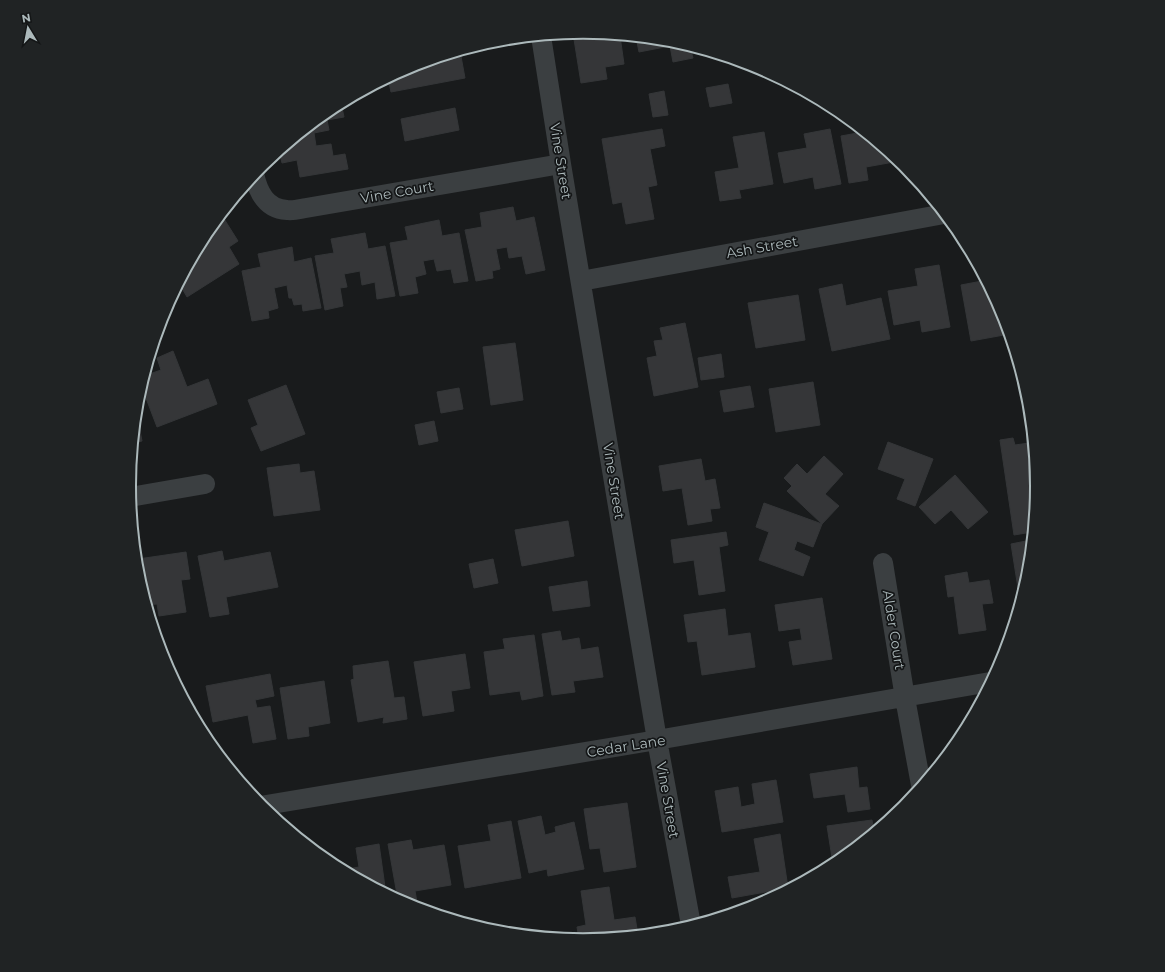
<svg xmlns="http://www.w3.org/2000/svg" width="1165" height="972" viewBox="0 0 1165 972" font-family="Montserrat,sans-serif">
	<rect width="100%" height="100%" fill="#191b1c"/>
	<!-- building -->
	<path fill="#353638" stroke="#343638" d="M583,32L620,36L624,64L605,67L607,79L581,83L573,33Z
		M636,37L671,41L690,47L693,58L673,62L670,46L639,52Z
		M460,51L465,78L391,92L388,78L409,66Z
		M728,84L732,103L710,107L706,88Z
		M664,91L668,115L653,117L649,94Z
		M341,103L344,117L327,120L329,130L314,133L316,146L331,144L333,156L345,154L348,169L300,177L297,160L282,163L279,150L330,108Z
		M455,108L459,130L405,141L401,119Z
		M662,129L665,146L650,149L657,185L648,187L654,219L626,224L622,202L613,204L602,139Z
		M830,129L841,184L815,189L813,177L784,183L778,153L807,148L804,134Z
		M764,132L773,184L739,190L741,198L720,201L715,172L739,168L733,137Z
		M863,132L894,157V162L866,167L868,180L849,183L841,136Z
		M513,207L516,221L534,217L545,270L526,274L522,256L509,258L507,247L496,249L500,269L492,271L493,278L476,281L465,230L482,227L480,213Z
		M221,214L238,241L229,247L239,264L187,297L179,283L191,260L201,254L197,248L205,234Z
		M439,220L442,236L459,233L468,281L454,283L451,269L437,271L434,259L423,261L426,274L415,277L418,293L400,296L390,243L408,240L405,227Z
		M365,233L368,249L385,246L395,296L377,299L375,282L362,285L360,271L344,274L347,287L340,288L343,306L325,310L315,256L334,253L331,239Z
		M292,247L294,262L311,258L321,308L303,311L302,304L294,305L292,298H289L287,285L274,288L278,308L268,311L269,318L252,321L242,271L261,267L258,254Z
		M939,265L950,327L922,332L920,320L894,325L888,291L918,286L915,269Z
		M980,272L1002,312L1007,327L1003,328L1004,335L971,341L961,285L982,281Z
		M842,284L846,306L881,298L890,339L832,351L819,289Z
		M798,295L805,340L756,348L748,303Z
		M685,323L698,387L654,396L647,358L657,356L654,341L663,340L660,328Z
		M515,343L523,400L491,405L483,347Z
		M173,351L187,387L208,379L217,404L157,427L141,385L144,376L161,370L157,358Z
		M721,354L724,377L701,380L698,358Z
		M813,382L820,425L776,432L769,389Z
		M286,385L305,434L261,451L251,428L258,425L248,400Z
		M750,386L754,407L724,412L720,391Z
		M459,388L463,409L441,413L437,392Z
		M136,410L142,441L133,443Z
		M434,421L438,441L419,445L415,425Z
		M1013,438L1015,445L1029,443L1036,491L1032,532L1014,535L1000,440Z
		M888,442L933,459L915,506L897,499L905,479L878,469Z
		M824,456L843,474L825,494L839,506L822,524L787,491L792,486L784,478L797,464L807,474Z
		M701,459L705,481L715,479L720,508L710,509L712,521L688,525L682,488L663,491L659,466Z
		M299,464L300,473L314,471L320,510L274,516L267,468Z
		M955,475L988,512L968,529L951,510L935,524L919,507Z
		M764,503L822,524L813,547L797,541L794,550L810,557L803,576L759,560L769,532L756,527Z
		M568,521L574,556L522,566L515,530Z
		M726,532L728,545L719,547L725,591L699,595L694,560L674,563L671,540Z
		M1031,540L1028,575L1020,601L1011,544Z
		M222,551L224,561L270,552L278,587L226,597L229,614L210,617L198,556Z
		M186,552L190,579L181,580L186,612L159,616L157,604L147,605L144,597L138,559Z
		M493,559L498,583L474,588L469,564Z
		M967,572L969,583L989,580L993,603L982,604L986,630L959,634L954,596L948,597L945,576Z
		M587,581L590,606L553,611L549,587Z
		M822,598L832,659L793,665L789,642L802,640L800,628L779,631L775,605Z
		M725,609L728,636L750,633L755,667L702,675L697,641L688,642L684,615Z
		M560,631L562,641L579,638L581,650L598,647L603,677L573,681L575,692L552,695L542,634Z
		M534,635L543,696L522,700L520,691L490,695L484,652L505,649L503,639Z
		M465,654L470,688L451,691L454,711L423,716L414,662Z
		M388,661L394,698L404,697L407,719L383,723L384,717L358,722L351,680L354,679L353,666Z
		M270,674L274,696L255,700L257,708L270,706L276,739L253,743L248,715L213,722L206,686Z
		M324,681L330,723L308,727L309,736L288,739L280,688Z
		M195,706L198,725L188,707Z
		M857,767L859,788L867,787L870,809L848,812L845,794L814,798L810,774Z
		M776,780L783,822L722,832L715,791L738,787L741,807L755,804L752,784Z
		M627,803L636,867L604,872L600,848L590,849L584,809Z
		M541,816L545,835L556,832L555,827L574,822L584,869L548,876L547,869L529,873L518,821Z
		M872,820L874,832L833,864L827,826Z
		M511,821L521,878L465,888L458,846L491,841L488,825Z
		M780,834L788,888L732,898L728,877L760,872L754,839Z
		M411,840L413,850L444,845L451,885L415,891L417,902L406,904L398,900L388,844Z
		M379,844L386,894L342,870L359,867L356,848Z
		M609,887L614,920L635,917L638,935L610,937L609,934L579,939L577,927L586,925L581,891Z"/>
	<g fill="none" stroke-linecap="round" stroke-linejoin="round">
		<!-- minor -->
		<path stroke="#3b3f41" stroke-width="20" d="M541,36L561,164L657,740L691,925
			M254,174C258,192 266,209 287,210C293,211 300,209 306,208L561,164
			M581,281L944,214
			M130,497L205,484
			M883,563L905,698L921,785
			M260,806L657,740L990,682"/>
	</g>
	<g text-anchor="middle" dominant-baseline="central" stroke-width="3.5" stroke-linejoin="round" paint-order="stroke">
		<!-- street labels -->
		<g font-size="14" fill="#acb9bb" stroke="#141617">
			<text transform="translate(561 161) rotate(81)">Vine Street</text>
			<text transform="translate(397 192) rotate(-10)">Vine Court</text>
			<text transform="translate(762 247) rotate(-10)">Ash Street</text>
			<text transform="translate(614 481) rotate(81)">Vine Street</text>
			<text transform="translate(894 630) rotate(81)">Alder Court</text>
			<text transform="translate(626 746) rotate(-9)">Cedar Lane</text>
			<text transform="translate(668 800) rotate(80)">Vine Street</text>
		</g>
	</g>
	<!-- crop -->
	<path d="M0 0H1165V972H0ZM136 486a447 447 0 1 1 894 0a447 447 0 1 1-894 0Z" fill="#202324" fill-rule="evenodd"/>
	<path fill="none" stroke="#acb9bb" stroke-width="2" d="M136 486a447 447 0 1 1 894 0a447 447 0 1 1-894 0Z"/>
	<!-- north arrow -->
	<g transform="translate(28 28) rotate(350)" stroke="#141617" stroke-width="3" paint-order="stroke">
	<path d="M0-3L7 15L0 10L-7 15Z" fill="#acb9bb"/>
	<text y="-6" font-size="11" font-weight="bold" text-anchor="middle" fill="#acb9bb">N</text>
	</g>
</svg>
